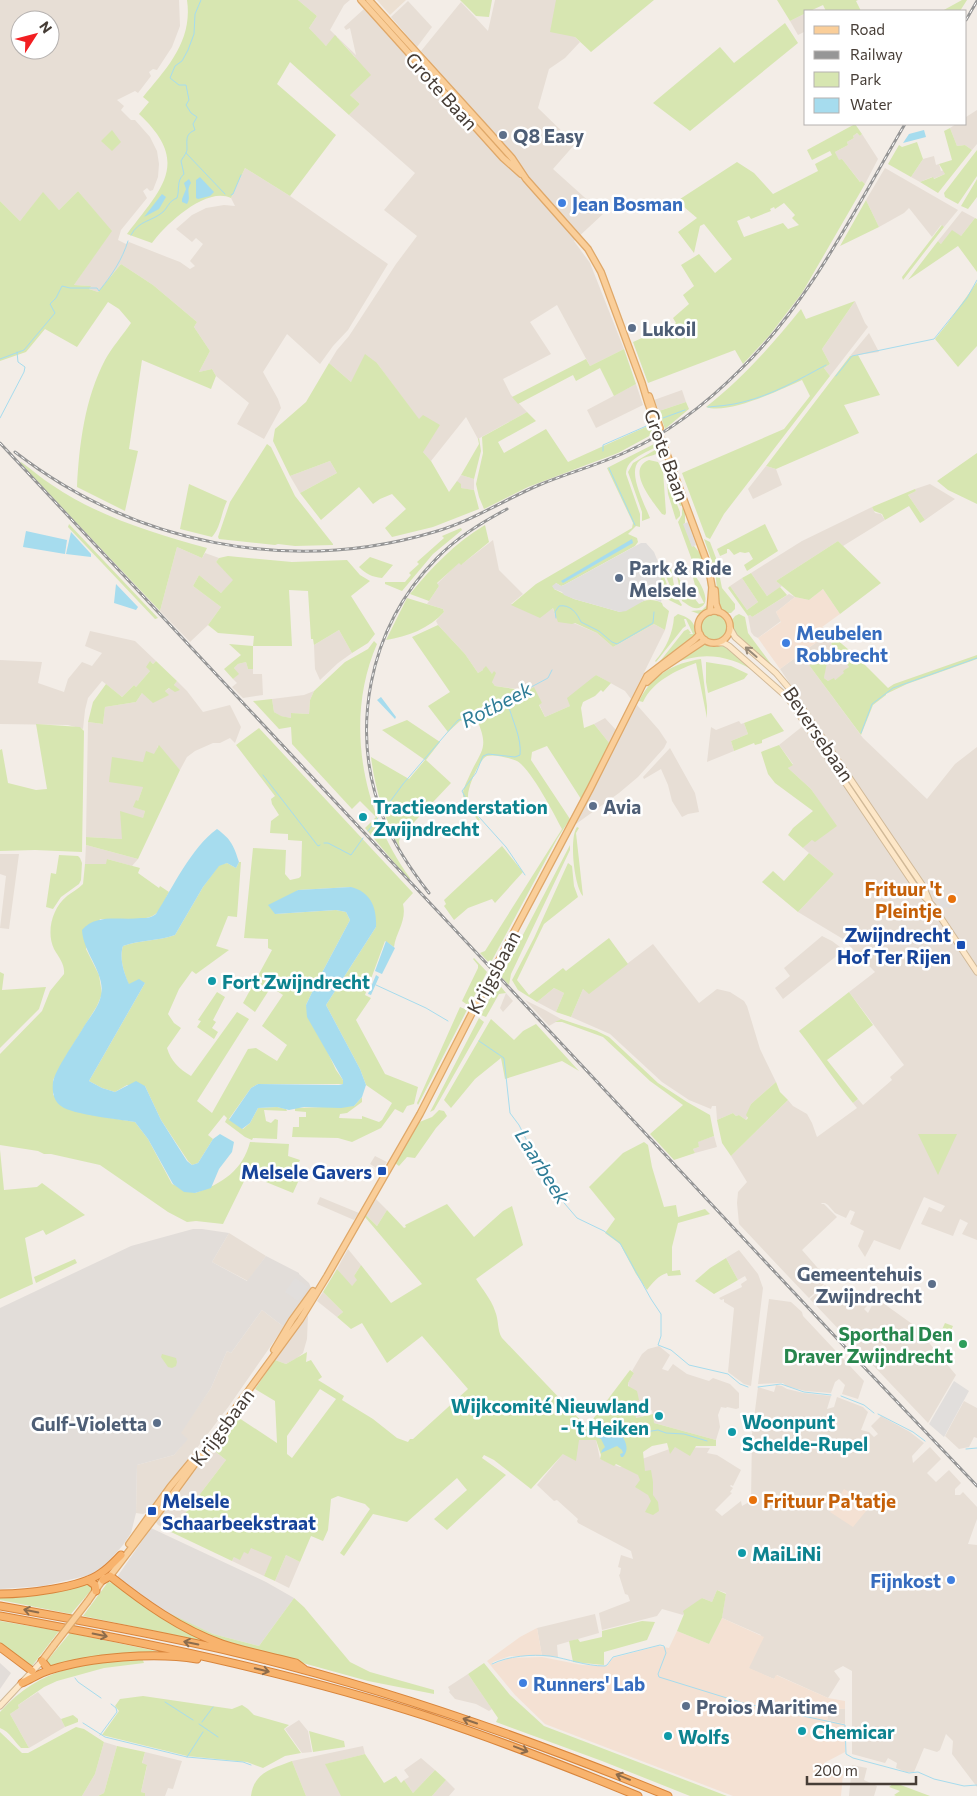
<svg xmlns="http://www.w3.org/2000/svg" width="977" height="1796" viewBox="0 0 977 1796" font-family="Commissioner,sans-serif">
	<rect width="100%" height="100%" fill="#f3ede7"/>
	<!-- residential -->
	<path fill="#e7ded5" fill-rule="evenodd" d="M0,0H179L180,26L172,47L157,70L153,69L149,72L151,76L138,93L135,91L117,100L124,106L121,110L131,120H135L150,137L157,151L159,164L158,177L153,190L150,191L147,188L143,191L147,198L121,230L118,240L126,244L129,242L167,257L180,262L190,269L195,266L190,261L203,244L196,238L192,242L176,229L192,215L206,208L224,205L235,206L231,198L245,168L290,196L388,264L348,330L333,346L320,364L287,334L263,372L278,399L281,408L264,439L237,424L249,403L216,376L212,369L199,372L210,351L194,327L197,322L153,285L121,264L98,292L89,289L90,286L74,285L111,231L78,191L59,210L43,193L20,221L0,201ZM20,20H50V50H20Z
		M298,0H350L344,5L330,30L356,55L350,28L346,30L344,27L364,9L419,70L429,60L421,51L461,2L488,31L495,0H557L575,37L580,42L565,58L549,69L538,108L575,144L553,169L603,214L574,241L590,263L624,349L590,366L557,305L530,322L551,354L503,379L511,395L527,412L478,439L466,417L431,461L423,452L419,420L377,363L351,382L329,363L337,350L349,336L396,264L417,236L384,210L415,173L349,115L360,104L350,95L355,57L337,37L326,46L322,42L309,28L317,16Z
		M408,1L432,27L417,47L391,17Z
		M806,13V31L798,35L790,21Z
		M977,110V144L972,150L965,145L957,146L950,128L956,124H966V117Z
		M857,133L860,136L862,134L878,159L865,184L862,181L861,183L842,159L839,161L835,152L848,145L847,142L854,138L853,136Z
		M934,156L936,165L939,164L941,171L944,170L945,174L933,179L932,177L920,182L911,177L923,159Z
		M885,168L958,210L944,227L941,225L932,237L909,208L904,213L879,227L866,200Z
		M962,211L975,218L961,236L941,244L938,241Z
		M855,301L865,323L868,327L830,376L824,368L830,364L822,349Z
		M869,333L879,352L850,356Z
		M636,384L643,405L596,428L587,410Z
		M682,390L686,402L659,411L654,400Z
		M330,461L337,473L300,493L290,476Z
		M766,466L776,469L782,485L753,499L748,489Z
		M461,475L474,479V490L460,488L457,481Z
		M930,484L955,499L925,520L908,495L916,491L915,489Z
		M872,507L875,513L881,514L885,520L843,546L838,541L776,581L782,586L767,596L751,573L802,541Z
		M493,540L499,570L523,594L511,604L547,612L553,608L555,615L597,633L613,647L654,624L665,630L631,699L625,691L596,675L570,706L545,717L539,704L542,703L526,690L495,686L492,682V674L483,670L478,673L465,654L438,625L436,621L444,612L443,609L427,604L439,586L437,584L459,562L462,564Z
		M177,547L202,558L205,553L219,558L216,562L234,580L221,593L199,575L193,586L221,607L208,625L190,642L160,611Z
		M742,578L758,602L747,610L730,586Z
		M789,594L795,597L776,612L781,621L758,638L754,636L751,632L748,616L750,615L752,617Z
		M339,630L352,653L338,663L320,680L315,669L314,645Z
		M90,631L135,641L156,661L153,664L151,662L150,671L136,687L134,685L122,697L102,681L88,698L85,710L83,729L68,725L0,724V660L42,662L38,683L64,692L68,679L82,662L92,666L102,653L85,646Z
		M829,633L835,638L831,644L834,647L841,660L843,659L849,667L845,673L835,680L828,681L824,678L826,662L809,665L863,738L927,799L955,764L977,747V1240L962,1234L968,1223L960,1219L953,1236L921,1224L929,1207L941,1212L945,1206L924,1197L900,1250L874,1240L865,1257L858,1246L864,1231L850,1224L855,1212L850,1210L846,1218L835,1213L828,1205L825,1203H822L821,1204H824L837,1217L802,1250L823,1274L819,1278L824,1284L809,1298L810,1299L825,1285L837,1298L867,1306L864,1309L868,1313L876,1298L915,1326L956,1375L928,1423L787,1275L739,1224L737,1203L738,1192L747,1182L731,1156L788,1100L793,1106L807,1114L812,1123L817,1137L857,1108L853,1103L858,1099L863,1105L892,1080L890,1077L904,1065L849,992L875,972L843,939L798,912L834,874L803,848L813,839L814,841L836,826L811,789L788,768L793,764L779,745L813,718L780,669Z
		M246,662L248,669H253V674H262L263,695L243,698L232,687L237,683L233,679L238,674L234,668L238,664Z
		M177,681L187,691L203,712L230,705L241,727L235,743L230,738L220,743H213L195,751L187,757L180,770L158,746L138,801L134,806L145,811L143,819L122,839L86,837L88,722L103,724L105,707L136,702L142,693L168,695L165,691L170,688L179,690L174,685Z
		M314,691L310,700L309,714L291,713V718L280,716L274,712L272,699L304,695Z
		M637,705L659,730L667,742L664,748L638,777L619,793L576,824L574,823Z
		M605,718L616,730L610,744L594,724Z
		M739,721L741,724L744,723L748,734L731,741L734,751L707,762L711,727L716,730Z
		M670,748L695,793L699,812L688,814L682,817L672,801L668,785L661,769L644,779L643,777Z
		M86,845L138,859L132,866L107,859V864H85Z
		M0,854H19L9,929L0,928L6,876L0,874Z
		M822,936L832,941L844,950L783,999L775,988L790,976L784,968Z
		M653,944L699,1003L717,989L730,992L744,1001L747,1006L760,1049L776,1082L751,1104L746,1120L739,1115L736,1116L733,1113L717,1120L716,1106H712L711,1109L689,1100L662,1082L610,1034L571,1017L583,989L589,993Z
		M554,988L564,993L556,1012L537,1002Z
		M506,993L513,1001L503,1012L500,1008Z
		M525,1000L545,1010L561,1019L549,1026Z
		M714,1136L717,1147L695,1153L693,1149L699,1147L697,1142Z
		M375,1156L387,1162L381,1171L370,1164Z
		M320,1197L359,1213L354,1220L317,1204Z
		M376,1199L387,1210L377,1226L366,1215Z
		M229,1233L266,1256L248,1281L212,1262Z
		M348,1249L361,1265L354,1276L358,1280L351,1287L337,1269Z
		M739,1250L758,1274L763,1288L751,1386L744,1384L728,1372L734,1308L724,1302V1299L721,1300L719,1298L742,1287L741,1284L747,1280L745,1276L738,1280L726,1258Z
		M323,1292L343,1312L337,1317L317,1301Z
		M769,1299L791,1302L802,1312L803,1316L864,1381L858,1399L842,1394L845,1385L839,1379L835,1382L831,1393L805,1391L786,1386L783,1383L758,1384Z
		M262,1310L284,1327L229,1406L148,1512L143,1514L136,1513L137,1465L174,1455L187,1439L180,1433L211,1388L227,1351L231,1353Z
		M308,1315L307,1339L303,1353L297,1358L286,1364L275,1360Z
		M659,1346L670,1355L662,1369L668,1371L673,1364L687,1374L709,1381L713,1378L730,1384L739,1393V1408L736,1409L727,1407L726,1408L721,1407L718,1415L720,1427L716,1440L654,1423L652,1410L641,1417L635,1418L628,1383L634,1373L632,1371L642,1354L648,1349Z
		M776,1385L782,1386L787,1389L804,1393L831,1396L827,1409L834,1407L837,1397L863,1407L868,1412L861,1430L869,1432L874,1437L878,1434L871,1426L881,1416L910,1432L924,1443L912,1456L913,1463L930,1447L941,1459L927,1473L936,1482L949,1470L961,1483L955,1489V1495H960L963,1492L977,1507V1519L968,1544L977,1545V1787L952,1754L953,1741L946,1734L940,1750L937,1752L924,1748L914,1772H906L896,1768L897,1763L888,1758L885,1763L852,1754V1671L843,1666L834,1671L840,1679L828,1698L777,1675L774,1679L748,1668L761,1635L722,1618L726,1593L717,1590L712,1602L702,1598L683,1615L662,1609L657,1616L602,1630L599,1613L630,1601L628,1595L625,1594L619,1575L620,1574L621,1568L618,1567L621,1555L633,1559L631,1551L578,1523L577,1521L578,1519L557,1500L554,1501L537,1485L563,1454L579,1439L596,1440L600,1459L620,1467L675,1447L710,1448L707,1453L717,1455L741,1470L733,1486L731,1485L730,1486L733,1488L730,1492L732,1493L715,1510L722,1516L741,1501L742,1506L751,1501L752,1434L758,1387L774,1392Z
		M964,1401L977,1408V1438L974,1437L969,1447L959,1449L945,1436Z
		M211,1448L226,1460L171,1532L158,1525L155,1521Z
		M251,1547L273,1557L264,1576L232,1561L234,1557Z
		M286,1555L300,1562L289,1588L275,1581Z
		M595,1614L599,1633L557,1645L558,1657L542,1656L537,1628Z
		M468,1674L492,1709L489,1711L476,1704L455,1699L449,1692L450,1691L448,1687Z
		M38,1692L61,1719L65,1727L29,1748L10,1714L19,1708L18,1705Z
		M830,1708L845,1709V1724L827,1720Z
		M299,1720L308,1731L312,1752L302,1753L285,1729Z
		M104,1742L117,1746L104,1793L98,1796H82L95,1774Z
		M363,1746L365,1754L326,1764L342,1796H306L292,1761Z
		M145,1752L182,1761L173,1789L168,1788L165,1796H145V1793L141,1792L147,1766L142,1764Z
		M421,1758L435,1770L413,1793L404,1780L409,1777L404,1770Z
		M852,1765L867,1768L864,1780L877,1786L874,1796H849Z
		M446,1780L455,1789L449,1796H432Z"/>
	<!-- commercial -->
	<path fill="#f4e1d3" d="M823,589L840,614L822,627L829,633L780,669L758,638L781,622L776,612L795,597L809,600Z
		M844,1489L871,1505L853,1527L830,1512Z
		M722,1618L764,1637L749,1668L774,1679L776,1675L828,1698L845,1701V1709L830,1708L827,1720L845,1724V1752L824,1763L826,1773L843,1774L841,1796H733L545,1724L515,1695L487,1661L520,1637L537,1628L542,1656H510L493,1662L491,1665L510,1658L542,1657L582,1665L607,1666L613,1658L658,1646L669,1648L677,1631L709,1644Z"/>
	<!-- industrial -->
	<path fill="#e2ddd9" d="M193,1229H202L229,1233L212,1262L247,1281L266,1256L299,1273V1274L309,1283L311,1288L284,1327L262,1310L231,1353L227,1351L211,1388L181,1433L188,1439L174,1455L137,1465L136,1513L131,1533L123,1545L102,1569L94,1574L43,1586L0,1589V1308L131,1246Z
		M151,1528L266,1582L294,1598L259,1646L213,1634L184,1621L154,1606L117,1577Z
		M0,1663L11,1673L0,1689Z"/>
	<!-- education -->
	<path fill="#ece0d2" d="M377,0H406L390,15Z"/>
	<!-- green -->
	<path fill="#d7e6b1" fill-rule="evenodd" d="M187,0H298L317,16L309,28L326,46L335,35L371,75L350,95L360,104L349,115L290,62L277,84L336,135L290,196L245,168L231,198C206,186 165,225 152,243L127,234C161,189 192,163 139,114L149,102L143,97C167,68 193,41 187,0Z
		M460,0H492L489,17L476,16Z
		M556,0H654L591,52L575,37L550,32Z
		M777,0H858L856,1L861,11H826L823,5L810,11H806V13L790,21Z
		M962,0H967L960,11H942Z
		M785,23L798,43L690,131L653,103L720,47L734,63Z
		M855,124L862,134L860,136L857,133L853,136L854,138L847,142L848,145L835,152L839,160L842,159L860,182L862,181L865,184L802,293L769,336L743,364L735,350L648,383L633,342L676,323L673,318L689,304L683,295L694,286L681,265L699,254L715,273L732,259L704,224L700,226L694,253L678,232L697,218L677,201L737,162L754,173L773,194L818,171L815,164L832,155L830,151L812,160L807,150ZM784,203L795,215L792,218L799,225L788,229L783,223L744,237L737,221L749,216L751,219L771,211L770,209L774,207L775,209Z
		M950,128L957,146L965,145L972,150L938,193L920,182L933,177L934,179L945,174L939,164L952,160L944,131Z
		M112,130L121,142L112,151L101,141Z
		M917,142L923,159L911,177L888,164L899,145L902,147Z
		M977,150V176L958,204L945,197L944,193Z
		M977,179V197L968,209L961,206Z
		M78,191L112,231L74,285L91,286L89,289L98,292L121,264L153,285L197,322L194,327L210,351L199,372L212,369L216,376L211,389L142,360L129,449L138,451L125,511L77,487C79,445 85,398 105,360C112,347 123,335 131,323L119,309L108,302L77,347L45,329L26,352L0,361V201L20,221L43,192L59,210Z
		M866,200L879,227L840,246Z
		M975,218L977,219V272L958,246L908,280L938,241L941,244L952,230L961,236Z
		M942,225L944,227L903,280L902,277Z
		M977,282V346L958,367L935,339L947,324Z
		M855,301L822,349L830,364L824,368L830,376L724,514L710,539L706,537L682,473L784,429L810,396L802,380C780,390 728,415 706,407C742,379 772,345 801,309L806,319Z
		M624,349L636,384L614,396L600,368L576,381L573,375L518,404L512,397L586,359L590,366Z
		M365,354L377,363L419,419L423,415L440,425L423,452L431,461L449,492L457,481L461,484V488L474,490L479,509L433,527L392,537L385,528L406,509L392,494L380,499L373,504L359,487L321,520L300,493L337,473L330,461L290,476L273,441L275,429L306,402L329,363L351,382Z
		M858,355L880,395L844,405L859,433L776,469L766,466L850,356Z
		M686,402L689,409L665,429L659,411Z
		M527,412L536,421L498,442L504,453L546,429L568,462L650,425L653,434L618,453L528,487L484,509L479,497L476,484L483,453L482,437Z
		M479,438L481,451L474,479L461,475L479,444L478,439Z
		M658,442L659,445C647,453 626,458 626,474L640,514V527L636,526L628,534L637,538L638,542L635,546L564,585L561,586L556,583L554,589L574,599L620,612C634,605 647,595 662,603L663,606L669,611L665,630L654,624L613,647L597,633L575,623L572,624L558,622L553,608L540,618L511,605L536,584L632,528L633,523L607,468Z
		M267,444L271,447L295,496L333,544V545L295,546L278,544L275,545L219,539L218,537L230,502Z
		M660,447V451C655,457 646,455 639,461C627,472 645,505 650,518L642,521V512L628,472L633,463Z
		M977,453V504L948,490L937,481Z
		M665,456L684,505L680,506L674,492Z
		M649,460L658,462L663,471L666,513L665,515L662,514C653,502 625,469 649,460Z
		M21,462C31,469 41,478 52,485C99,517 153,533 207,548L202,558L177,547L160,611L20,463Z
		M665,462L671,489L680,512V516L676,520L668,494Z
		M189,484L227,501C221,513 221,527 212,537L180,529Z
		M915,489L916,491L908,495L925,520L920,523L909,506L885,520L882,514L874,511L872,507Z
		M683,507H685V523L684,524L692,546H694L704,558L710,581V607L706,611L699,614L691,611L702,610L708,604L709,599L707,579L693,563L678,522L682,515V509Z
		M69,524L158,618L155,619L68,527Z
		M765,524L778,551L747,571L744,565L753,559L749,552L745,553L740,552L734,555L729,549H727V553L720,556L717,549Z
		M485,525L489,542L461,565L459,563L437,583L439,586L429,601L410,594C432,567 455,543 485,525Z
		M461,528L462,530L433,554L402,591L385,584V582H405L411,575L409,573L419,564L417,562L444,538L442,536Z
		M704,539L710,542L716,558L722,588L735,604V609L731,613H725L719,608L715,570Z
		M838,541L881,583L840,614L823,589L809,600L795,597L776,581Z
		M228,556L292,562L347,560L360,575L370,581L351,596L375,634L368,643L352,653L339,630L314,645L313,639H311L308,591L289,590L292,646H253V669H248L246,662L238,664L234,668L239,674L233,679L224,669L241,655L229,644L253,646L254,636L218,633L208,625L221,607L193,586L199,575L221,593L233,580L216,562L219,558Z
		M370,557L393,565L382,578C372,577 366,574 359,567Z
		M690,567C695,576 714,600 701,607C694,611 687,604 682,601L676,571L679,579L699,604L704,603L695,585Z
		M671,569L676,596L682,605L681,606L667,599L662,593L660,574H663L672,598L675,597L664,572Z
		M751,573L767,596L780,587L787,595L752,617L750,615L748,616L728,588L730,586L747,610L758,602L742,578Z
		M407,598L443,609L444,612C430,628 407,637 386,640Z
		M700 627a14 14 0 1 1 28 0a14 14 0 1 1-28 0Z
		M678,614C689,617 697,623 695,635L657,665L684,631L688,629L691,633L689,634H693L686,619H684L686,626L683,628L656,662L655,661C666,649 673,633 674,617Z
		M739,614L745,617L748,633L774,668L734,634L732,620L735,616Z
		M438,625L465,654L478,673L483,670V669L486,666L492,674L494,671L496,673L492,682L495,686L527,691L534,687L542,703L539,705L545,717L570,706L567,698L596,675L611,683L603,692L601,690L595,696L583,702L581,708L584,728L594,724L610,744L581,799L547,746L532,752L531,760L570,819L557,839L490,964L480,953L485,951L562,829C554,814 531,769 517,761C510,758 495,754 487,756C479,759 467,789 468,797C469,806 476,813 480,820L478,821C474,814 462,803 463,794C463,789 466,783 468,779C480,750 491,750 476,718L460,721L448,732L428,706L450,692L412,637Z
		M835,638L856,656L888,688L894,684L977,655V659L907,684L886,694V695L873,705L861,735L809,665L827,662L824,678L828,681L834,678L835,680L844,673L843,671L849,667L843,659L840,660L837,652L830,654L829,650L834,647L831,644Z
		M374,641L377,644C344,720 362,812 410,878L409,880L365,828L376,817L360,801L352,809L292,744L291,727L279,729L253,701L272,699L274,712L281,716L291,718V713L309,714L310,700L314,691L345,662L368,649Z
		M701,643L711,647L724,646L757,673C730,655 702,651 673,664Z
		M701,659L707,706V718L696,663C675,671 653,681 643,702L639,701C652,675 674,663 701,659Z
		M150,661L153,664L156,661L177,681L174,685L180,690L175,692L169,688L165,691L169,695L153,703L142,693L136,702L105,707L103,724L88,722L93,702L106,684L122,697L134,685L136,687L150,671L146,667Z
		M706,662L731,666L748,674L744,679L708,693L706,682Z
		M771,713L784,731L762,740V743L755,745L754,743L734,751L731,741L748,734L744,723Z
		M407,720L440,742L426,760L451,783L400,837L399,842L400,849C385,820 375,790 371,757L409,779L425,760L382,730Z
		M36,724L80,727L84,731L82,852L35,850L0,851V750L2,749L8,783L36,790L47,789Z
		M259,728L413,893L403,904C407,921 396,932 394,947L385,941L365,995L371,998L356,1020L385,1074L418,1087L414,1104L407,1106L403,1113L395,1109L381,1128L352,1142L338,1138L292,1137L293,1127H299V1117H306V1112L295,1111V1108L354,1106L362,1097V1102L347,1113L340,1114L339,1118L362,1119V1116L379,1122L382,1120L392,1103L366,1085L360,1069L326,1005L376,927L351,887L298,890L275,914L336,910L346,912L350,920L316,984L306,1005L336,1070L343,1080V1084H258L251,1088L229,1119L243,1129L250,1123L258,1108L277,1107L286,1109L287,1111L264,1110L266,1121L271,1123L275,1119L278,1120L277,1139L253,1138L252,1140L245,1137L225,1122L227,1118L224,1115L208,1135L213,1139L198,1163L192,1165L188,1161L161,1120L145,1086L127,1085L115,1092L102,1088L89,1081L145,983L129,985C124,973 119,958 123,946C140,940 158,941 175,935L203,887L219,865L227,863L236,868L239,862H241L237,917L228,916L216,946L229,950L196,974L192,971L179,989L168,1014L174,1023L181,1028L167,1048C171,1061 179,1069 191,1076L237,1012L249,1019L197,1101L212,1113L248,1049L256,1048L277,1061L287,1045L262,1026L283,995L271,987L255,1012L243,1003L272,950L268,948V939L244,938L253,848L286,850L285,874L290,880L299,878L301,876L302,841L288,840V834L270,833L271,821L279,815L272,804L271,799L275,796L236,745Z
		M159,745L180,770L138,859L86,845V837L122,839L120,811L143,818L145,811L133,807L136,800L138,801L143,787L109,782L112,757L143,762L146,751L154,754Z
		M779,745L793,765L788,768L811,789L837,826L815,842L812,840L803,848L788,835L793,828L813,811L775,783L768,774L761,752Z
		M577,827L579,828L576,833L583,896C574,886 569,838 577,827Z
		M570,845V850L511,974L509,985L501,977Z
		M502,846L523,872L495,903L492,899L468,908L454,920L444,906L446,904L444,900Z
		M809,853L834,874L798,912L762,882L773,871L784,881Z
		M59,855L78,856L80,858L82,863L81,880L79,884L61,897L53,909L46,907L51,873L56,874Z
		M107,859L140,868L138,873L159,888L160,886L169,892C165,899 161,911 154,915C145,922 112,919 100,919L86,949L99,975L102,994L97,1006L66,1056L53,1080V1095L93,1115L135,1122L148,1139L172,1184L195,1193C222,1184 243,1170 250,1142L289,1144L288,1156L300,1160L296,1168L303,1171L293,1193L266,1182L269,1176L250,1169L223,1224L196,1221L187,1222L168,1212L100,1165L51,1154H44L38,1151L0,1145V1054L42,1011L50,991L64,974C65,964 59,958 54,949C46,932 52,908 67,896C72,892 78,889 83,884L85,864H106Z
		M568,863L572,866L574,886L578,897L544,924L517,980L529,995L563,968L566,971L609,938L628,964L589,994L583,989L571,1017L556,1012L564,993L554,988L537,1002L518,990L512,980L534,938Z
		M474,958L487,972L469,1006L462,1001L478,968V965L473,959Z
		M0,972L4,974L2,990L46,987L39,1009L0,1048Z
		M498,983L506,993L499,994L486,1017L481,1015Z
		M217,992L225,997L213,1020L216,1022L212,1028L218,1032L214,1039L197,1027L201,1021L198,1020Z
		M849,992L873,1025L827,1060L858,1099L853,1103C834,1080 818,1055 799,1031Z
		M460,1007L467,1010L418,1105L417,1103Z
		M479,1018L484,1022L434,1110L430,1112Z
		M491,1019L514,1040L523,1031L536,1024L579,1071L562,1061L505,1079L501,1058L475,1079L451,1108L444,1100Z
		M561,1019L597,1031L609,1037L658,1083L687,1102L710,1115L714,1136L698,1142L699,1147L693,1149L695,1153L674,1160L650,1134L683,1105L650,1081L603,1037L562,1022H555Z
		M776,1082L780,1092L788,1100L731,1156L722,1143L717,1120L733,1113L736,1116L739,1115L746,1120L748,1118L746,1115L751,1104Z
		M439,1110L444,1111L447,1116L436,1128L415,1158L407,1157L399,1166L395,1163L417,1123L432,1117Z
		M918,1134H957L938,1175Z
		M644,1142L648,1145L652,1167L664,1207L676,1205L678,1217L705,1209L710,1214L678,1223L672,1247V1271L680,1270L681,1275L668,1276L667,1273C658,1276 653,1282 647,1290L636,1274L620,1244L605,1233L615,1219L589,1187L623,1153Z
		M0,1150L4,1190L37,1187L42,1183L85,1215L46,1235L43,1230L25,1238L33,1284L0,1299Z
		M447,1204L474,1237L503,1211L512,1206L523,1245L476,1279C482,1289 491,1299 495,1311C499,1320 497,1330 502,1338L587,1427L630,1370L634,1373L628,1383V1386L637,1391L639,1400L633,1401L636,1418L653,1414L654,1423L716,1440V1446H696L690,1456L675,1447L670,1454L667,1443L652,1446L643,1452L645,1471L651,1470L653,1482V1495L658,1502L659,1511L653,1515L645,1512L651,1501L648,1495L635,1487L640,1480L638,1475L616,1464L614,1466L600,1459L601,1455L596,1440H579L576,1461L563,1454L531,1489L494,1460L484,1455L482,1458L506,1475L447,1530L434,1519L467,1490L457,1478L407,1522L373,1514L344,1556L340,1553L370,1509L365,1504L338,1496L331,1499L328,1530L323,1541L311,1536L300,1562L286,1555L275,1581L264,1576L272,1557L251,1548L248,1554L244,1552L240,1560L234,1557L232,1561L171,1532L226,1460L211,1448L236,1416L277,1443L275,1401L255,1389L275,1360L286,1364L307,1352L306,1362L311,1360L322,1377L318,1380L344,1396L342,1400L373,1419L397,1438L408,1442L410,1439H413L468,1389L422,1336L387,1363L362,1323L351,1329L337,1317L343,1312L323,1292L337,1269L352,1286L357,1280L354,1276L361,1265L391,1303L422,1284L365,1217L366,1215L377,1226L387,1210L404,1228L406,1227L405,1225ZM320,1389L336,1399L292,1458L287,1454V1436Z
		M726,1258L738,1280L714,1294L695,1281L710,1268Z
		M75,1259L77,1263L36,1283L34,1277Z
		M945,1323L953,1326L946,1341L938,1338Z
		M162,1354L176,1358L177,1362L176,1366L172,1368L168,1367L161,1357Z
		M108,1582L113,1583L163,1619L213,1643L83,1616Z
		M87,1583L92,1585V1589L71,1614L0,1600V1595Z
		M717,1590L726,1594L722,1618L709,1644L677,1631L684,1614L683,1611L702,1598L712,1602Z
		M294,1598L304,1607L350,1662L370,1672L434,1690V1694L368,1681L223,1641L185,1624L154,1606L213,1634L259,1646Z
		M0,1621L59,1631L32,1666H29L0,1645Z
		M642,1621L655,1622L647,1640L604,1652V1665L573,1662L569,1641L578,1639L580,1642L602,1637V1631Z
		M70,1633L175,1655L53,1667L48,1664L47,1661Z
		M142,1658L144,1663L104,1668L57,1681L44,1687L18,1705L19,1708L10,1714L29,1748H21C14,1741 10,1732 0,1728V1712C41,1666 85,1664 142,1658Z
		M484,1663L510,1695L544,1726L727,1796H690L602,1761L496,1722L498,1718L468,1674Z
		M143,1696L232,1709L242,1705L248,1709L254,1715L289,1725L284,1729L301,1753L285,1756L263,1768L247,1762L187,1756L102,1735L119,1711L115,1706L120,1699Z
		M73,1715L78,1719V1722L65,1727L61,1719Z
		M76,1727L84,1729L104,1742L95,1774L82,1796H0V1732L22,1753H28Z
		M309,1731L344,1741L345,1747L313,1752Z
		M117,1746L145,1752L142,1763L147,1765L141,1792L145,1793V1796H98L104,1793Z
		M365,1754L384,1783L396,1776L401,1783L404,1780L413,1793L435,1770L446,1780L432,1796H341L325,1764Z
		M292,1761L306,1796H251C254,1772 272,1769 292,1761Z
		M894,1783L898,1784L930,1796H896L894,1795L900,1791L889,1787Z"/>
	<!-- parking -->
	<path fill="#e1dedc" d="M688,522L696,545L692,547L683,524Z
		M641,543H646L654,552L663,574L661,575V591L663,594L661,602L653,599H647L626,611L620,612L574,599L564,595L562,592L554,589L552,586L556,583L561,586L564,585Z
		M944,895L953,906L950,908L946,907L943,909L937,900Z
		M295,1278L308,1287L298,1301L285,1292Z
		M954,1381L969,1391L944,1437L929,1424Z"/>
	<!-- water -->
	<path fill="#a6dcee" d="M924,130L926,137L903,143L909,134Z
		M200,177L214,192L210,196L198,199L196,198V180Z
		M189,179L191,183C185,192 192,196 187,204L182,202V199L186,189L184,183Z
		M162,194L166,197L159,209L144,217Z
		M26,531L67,540L65,554L23,547Z
		M71,532L91,554V557L66,554Z
		M632,539L633,543L563,583L561,581Z
		M116,584L138,607L136,610L114,603Z
		M381,697L396,717L395,719L377,700Z
		M217,829C231,839 234,846 239,862L236,868L227,863L219,866L203,887L175,935C158,941 140,940 123,946C119,958 124,973 129,984L139,979L145,983L89,1081L102,1088L115,1092L136,1081L145,1086L161,1120L187,1161L192,1165L198,1163L213,1139L220,1134L234,1142L232,1152L219,1169L211,1188L195,1193L184,1192L173,1184L148,1139L135,1122C118,1119 73,1115 61,1106C53,1101 52,1090 53,1082C55,1070 76,1040 83,1028C89,1018 99,1007 101,995C106,974 83,953 82,930C97,913 120,921 141,918C147,918 151,918 156,914C173,887 191,848 217,829Z
		M351,887C371,892 377,908 376,927L326,1005L360,1069L366,1085L362,1097L354,1106L341,1108L304,1107L289,1110L277,1107L258,1108L250,1123L242,1129L229,1120L251,1088L258,1084L339,1085L343,1084V1080L307,1017L306,1005L316,984L350,920L346,912L336,910L275,914L268,905L298,890Z
		M386,941L395,948L382,974L375,971Z
		M376,975L379,977L371,995L368,994Z
		M600,1422C614,1423 635,1444 623,1457H621L620,1454L623,1453L622,1450L617,1446L601,1453L602,1450L605,1447L601,1439L594,1436L586,1430L589,1428L593,1429Z"/>
	<g fill="none" stroke-linecap="round" stroke-linejoin="round">
		<!-- stream -->
		<path stroke="#a6dcee" stroke-width="1" d="M186,153L225,194
			M231,195L233,194L241,175
			M131,235C139,220 151,222 163,212C168,207 169,201 177,198C180,189 176,181 184,174L181,161C183,157 187,153 187,149C187,140 185,134 195,130L193,124L197,117L191,113L186,105L189,100L186,85H179L170,78L175,66L182,61L188,50L194,34L195,14L201,0
			M0,359L24,350L55,313L50,304L56,298L62,286L70,288H97L99,291C112,275 122,260 128,241
			M836,376L852,356L934,339L967,298L977,280
			M708,407C720,406 732,405 743,402C772,395 800,379 826,365
			M0,418L24,372L25,367L18,362L17,352
			M663,418L685,410
			M603,451V445L651,424
			M609,468L635,525
			M556,618L555,612L559,606C570,604 577,613 581,622L599,631L612,642L617,644L653,623L654,612
			M508,704C512,720 522,738 520,755L515,757L488,754L483,756L476,773L462,791L470,807L506,847L525,875
			M861,733L872,704L893,688L977,658
			M263,775L318,846L320,845
			M384,810L403,784L458,720L473,717L507,700L548,678L552,670
			M368,831L378,818
			M324,843H328L351,855L363,838
			M376,985L426,1008L448,1021
			M479,1041L504,1058L510,1113L519,1125L534,1155L542,1165L559,1197L577,1218L604,1231L620,1243L651,1299L661,1314V1336L658,1345L671,1350L689,1365L728,1374L740,1384L748,1387
			M758,1387L781,1384L804,1392L831,1395
			M841,1396L864,1405L874,1413
			M878,1414L913,1432L925,1441
			M623,1437L627,1435L658,1430L666,1433L684,1434L707,1441
			M966,1449L977,1448
			M492,1664C508,1656 532,1654 550,1656C569,1659 585,1666 605,1666L607,1665L613,1657L660,1645L664,1646L666,1653L658,1674L659,1677L743,1703L845,1725L846,1754L853,1758L909,1773L918,1772L934,1779L964,1786L977,1785
			M75,1678L78,1682L101,1698
			M165,1702L193,1720
			M202,1722L213,1707
			M83,1723L105,1737L187,1757L243,1762L251,1765
			M199,1724L218,1737
			M100,1735L117,1712L116,1708L111,1704
			M187,1757L203,1732"/>
		<!-- secondary casing -->
		<g stroke="#d1b998" stroke-width="7">
			<path id="secondary" d="M730,628L735,637L776,673L788,687L923,886L929,900
				M719,643H724L729,646L788,698L917,889L933,906L977,972
				M0,1706L42,1661"/>
		</g>
		<!-- primary casing -->
		<g stroke="#dfa869" stroke-width="8">
			<path id="primary" d="M361,0L503,158L521,174
				M369,0L486,129L512,158L526,179L588,249L601,272L642,383L648,403L708,565L712,587L710,612
				M649,396L660,428
				M715,590L716,604L719,612
				M698 627a16 16 0 1 1 32 0a16 16 0 1 1-32 0Z
				M647,682L660,670L705,640
				M498,962L590,789L647,676L694,640L700,634
				M274,1350L292,1320L313,1291
				M129,1544L170,1487L194,1458
				M110,1576L175,1491L300,1320L327,1276L420,1114L488,982
				M88,1601L104,1578
				M42,1661L54,1645"/>
		</g>
		<!-- highway casing -->
		<g stroke="#d8853c" stroke-width="9">
			<path id="highway" d="M88,1580L95,1585L96,1591
				M103,1580L110,1576C144,1603 180,1629 222,1644C246,1652 272,1657 296,1663L304,1669
				M0,1594C25,1594 81,1588 101,1573C109,1568 115,1561 121,1555
				M0,1606C78,1620 156,1634 234,1652C382,1687 527,1738 668,1796
				M0,1616C143,1642 287,1671 426,1716C498,1740 568,1767 638,1796
				M0,1647L32,1671
				M42,1661L49,1670
				M22,1683C31,1679 40,1673 50,1670C90,1657 155,1652 197,1659"/>
		</g>
		<!-- secondary -->
		<use href="#secondary" stroke="#fde7c8" stroke-width="5"/>
		<!-- primary -->
		<use href="#primary" stroke="#face99" stroke-width="5.5"/>
		<!-- highway -->
		<use href="#highway" stroke="#f8b36d" stroke-width="7"/>
		<!-- rail casing -->
		<g stroke="#969696" stroke-width="3">
			<path id="rail" d="M966,20L977,1
				M0,443L844,1346L977,1486
				M15,452C134,544 290,575 434,532C472,521 504,500 539,485C568,473 598,465 626,452C669,433 708,402 741,369C811,301 856,207 905,124
				M429,893C412,871 396,848 385,822C348,733 368,628 436,559C456,538 481,523 507,509"/>
		</g>
		<!-- rail -->
		<use href="#rail" stroke="#fff" stroke-width="1" stroke-dasharray="4" stroke-linecap="butt"/>
		<!-- primary-bridge casing -->
		<g stroke="#dfa869" stroke-width="8" stroke-linecap="butt">
			<path id="primary-bridge" d="M488,982L498,962
				M54,1645L88,1601"/>
		</g>
		<!-- primary-bridge -->
		<use href="#primary-bridge" stroke="#face99" stroke-width="5.5"/>
	</g>
	<!-- one-way arrows -->
	<defs><path id="oneway-shaft" d="M-6 0H5M1.5-3L5.5 0L1.5 3" fill="none" stroke-width="1.6" stroke-linecap="round" stroke-linejoin="round" transform="scale(1.25)"/></defs>
	<use stroke="#988a78" href="#oneway-shaft" transform="translate(751 652) rotate(-139)"/>
	<g stroke="#8d6c4c">
		<use href="#oneway-shaft" transform="translate(31 1611) rotate(-169)"/>
		<use href="#oneway-shaft" transform="translate(100 1635) rotate(11)"/>
		<use href="#oneway-shaft" transform="translate(191 1643) rotate(-168)"/>
		<use href="#oneway-shaft" transform="translate(262 1670) rotate(14)"/>
		<use href="#oneway-shaft" transform="translate(470 1721) rotate(-161)"/>
		<use href="#oneway-shaft" transform="translate(521 1749) rotate(21)"/>
		<use href="#oneway-shaft" transform="translate(623 1777) rotate(-158)"/>
	</g>
	<!-- markers -->
	<g fill="#5c6f8a" stroke="#fff" stroke-width="2">
		<circle cx="503" cy="135" r="5"/>
		<circle cx="632" cy="328" r="5"/>
		<circle cx="619" cy="578" r="5"/>
		<circle cx="593" cy="806" r="5"/>
		<circle cx="932" cy="1284" r="5"/>
		<circle cx="157" cy="1423" r="5"/>
		<circle cx="686" cy="1706" r="5"/>
	</g>
	<g fill="#3f7fe0" stroke="#fff" stroke-width="2">
		<circle cx="562" cy="203" r="5"/>
		<circle cx="786" cy="643" r="5"/>
		<circle cx="951" cy="1580" r="5"/>
		<circle cx="523" cy="1683" r="5"/>
	</g>
	<g fill="#0f9aa8" stroke="#fff" stroke-width="2">
		<circle cx="363" cy="817" r="5"/>
		<circle cx="212" cy="981" r="5"/>
		<circle cx="659" cy="1416" r="5"/>
		<circle cx="732" cy="1432" r="5"/>
		<circle cx="742" cy="1553" r="5"/>
		<circle cx="802" cy="1731" r="5"/>
		<circle cx="668" cy="1736" r="5"/>
	</g>
	<g fill="#e8710a" stroke="#fff" stroke-width="2">
		<circle cx="952" cy="899" r="5"/>
		<circle cx="753" cy="1500" r="5"/>
	</g>
	<g fill="#1a4fb4" stroke="#fff" stroke-width="2">
		<rect x="956" y="940" width="10" height="10" rx="2.5"/>
		<rect x="377" y="1166" width="10" height="10" rx="2.5"/>
		<rect x="147" y="1506" width="10" height="10" rx="2.5"/>
	</g>
	<circle fill="#2e9e5b" stroke="#fff" stroke-width="2" cx="963" cy="1344" r="5"/>
	<g text-anchor="middle" dominant-baseline="central" stroke-width="5" stroke-linejoin="round" paint-order="stroke">
		<!-- street labels -->
		<g font-size="19" fill="#463d36" stroke="#fff">
			<text transform="translate(442 91) rotate(48)">Grote Baan</text>
			<text transform="translate(667 455) rotate(70)">Grote Baan</text>
			<text transform="translate(819 734) rotate(56)">Beversebaan</text>
			<text transform="translate(493 972) rotate(-62)">Krijgsbaan</text>
			<text transform="translate(222 1427) rotate(-53)">Krijgsbaan</text>
		</g>
		<!-- service labels -->
		<g font-size="19" font-weight="bold" fill="#4e5e75" stroke="#fff" text-anchor="start">
			<text x="513" y="135">Q8 Easy</text>
			<text x="642" y="328">Lukoil</text>
			<text x="629" y="567">Park &amp; Ride<tspan x="629" dy="22">Melsele</tspan></text>
			<text x="603" y="806">Avia</text>
			<text x="922" y="1273" text-anchor="end">Gemeentehuis<tspan x="922" dy="22">Zwijndrecht</tspan></text>
			<text x="147" y="1423" text-anchor="end">Gulf-Violetta</text>
			<text x="696" y="1706">Proios Maritime</text>
		</g>
		<!-- shop labels -->
		<g font-size="19" font-weight="bold" fill="#366cbe" stroke="#fff" text-anchor="start">
			<text x="572" y="203">Jean Bosman</text>
			<text x="796" y="632">Meubelen<tspan x="796" dy="22">Robbrecht</tspan></text>
			<text x="941" y="1580" text-anchor="end">Fijnkost</text>
			<text x="533" y="1683">Runners' Lab</text>
		</g>
		<!-- culture labels -->
		<g font-size="19" font-weight="bold" fill="#0d838f" stroke="#fff" text-anchor="start">
			<text x="373" y="806">Tractieonderstation<tspan x="373" dy="22">Zwijndrecht</tspan></text>
			<text x="222" y="981">Fort Zwijndrecht</text>
			<text x="649" y="1405" text-anchor="end">Wijkcomité Nieuwland<tspan x="649" dy="22">- 't Heiken</tspan></text>
			<text x="742" y="1421">Woonpunt<tspan x="742" dy="22">Schelde-Rupel</tspan></text>
			<text x="752" y="1553">MaiLiNi</text>
			<text x="812" y="1731">Chemicar</text>
			<text x="678" y="1736">Wolfs</text>
		</g>
		<!-- food labels -->
		<g font-size="19" font-weight="bold" fill="#c56008" stroke="#fff" text-anchor="end">
			<text x="942" y="888">Frituur 't<tspan x="942" dy="22">Pleintje</tspan></text>
			<text x="763" y="1500" text-anchor="start">Frituur Pa'tatje</text>
		</g>
		<!-- transit labels -->
		<g font-size="19" font-weight="bold" fill="#164399" stroke="#fff" text-anchor="end">
			<text x="951" y="934">Zwijndrecht<tspan x="951" dy="22">Hof Ter Rijen</tspan></text>
			<text x="372" y="1171">Melsele Gavers</text>
			<text x="162" y="1500" text-anchor="start">Melsele<tspan x="162" dy="22">Schaarbeekstraat</tspan></text>
		</g>
		<!-- leisure labels -->
		<g font-size="19" font-weight="bold" fill="#27864d" stroke="#fff" text-anchor="end">
			<text x="953" y="1333">Sporthal Den<tspan x="953" dy="22">Draver Zwijndrecht</tspan></text>
		</g>
		<!-- water labels -->
		<g font-size="20" font-style="italic" fill="#2e7c96" stroke="#fff">
			<text transform="translate(496 704) rotate(-27)">Rotbeek</text>
			<text transform="translate(543 1166) rotate(58)">Laarbeek</text>
		</g>
	</g>
	<!-- legend -->
	<rect x="804" y="10" width="162" height="115" fill="#ffffff" stroke="#b5b1af"/>
	<rect x="814" y="26" width="25" height="8" fill="#face99" stroke="#b5b1af"/>
	<text x="850" y="35" font-size="15" fill="#463d36">Road</text>
	<rect x="814" y="51" width="25" height="8" fill="#969696" stroke="#b5b1af"/>
	<text x="850" y="60" font-size="15" fill="#463d36">Railway</text>
	<rect x="814" y="72" width="25" height="15" fill="#d7e6b1" stroke="#b5b1af"/>
	<text x="850" y="85" font-size="15" fill="#463d36">Park</text>
	<rect x="814" y="98" width="25" height="15" fill="#a6dcee" stroke="#b5b1af"/>
	<text x="850" y="110" font-size="15" fill="#463d36">Water</text>
	<!-- north arrow -->
	<g transform="translate(35 35) rotate(54)"><circle r="24" fill="#ffffff" stroke="#b5b1af"/>
	<path d="M0-4L9 19L0 12L-9 19Z" fill="#f21f22"/>
	<text y="-8" font-size="14" font-weight="bold" text-anchor="middle" fill="#463d36">N</text>
	</g>
	<!-- scale -->
	<path d="M807 1776v8h109v-8" fill="none" stroke="#463d36" stroke-width="2.5"/>
	<text x="814" y="1776" font-size="15" fill="#463d36" stroke="#ffffff" stroke-width="4" paint-order="stroke">200 m</text>
</svg>
